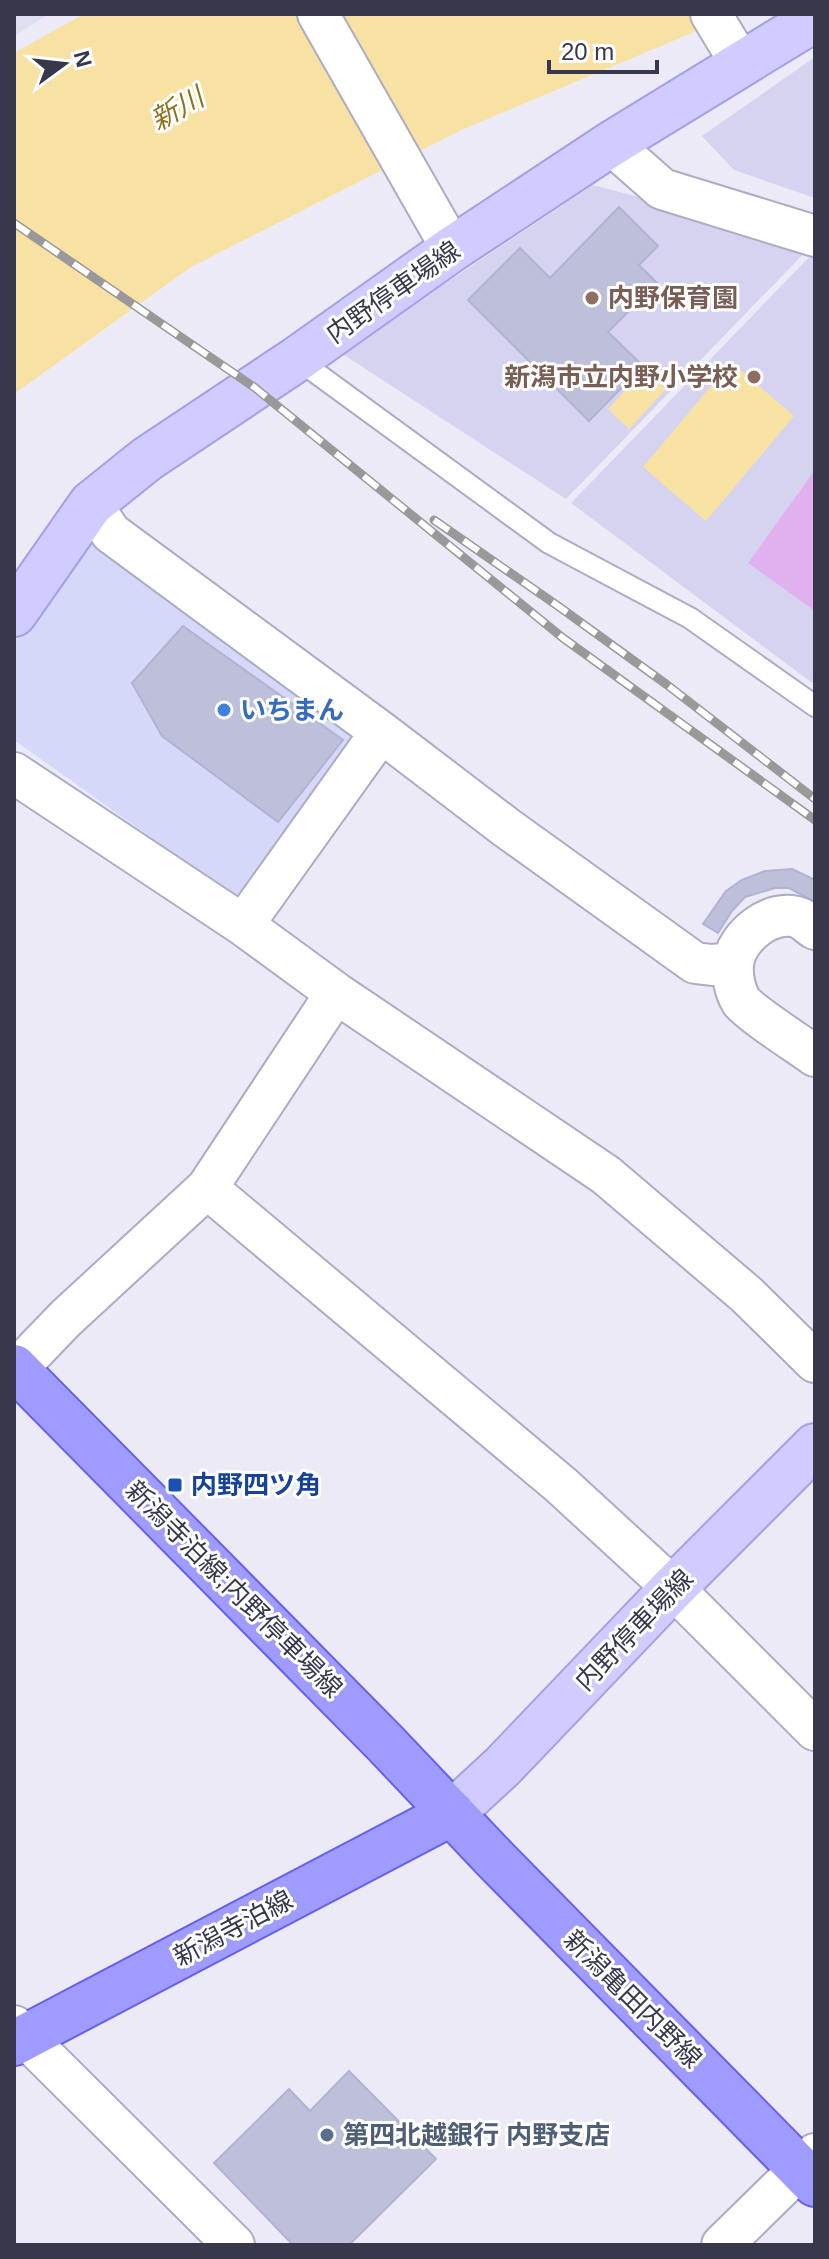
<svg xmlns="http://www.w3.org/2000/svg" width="829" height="2259" viewBox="0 0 829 2259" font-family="Arial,'Noto Sans JP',sans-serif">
	<rect width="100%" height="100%" fill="#ebeaf6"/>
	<!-- residential -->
	<path fill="#dfdff2" d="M14,14H49L14,36Z"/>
	<!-- commercial -->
	<path fill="#d5d8f9" d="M84,529L360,740L236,898L14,740V643Z"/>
	<!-- education -->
	<path fill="#d5d3f0" d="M815,57V198L734,170L702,136Z
		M593,185L814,243L566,499L341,353Z
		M815,251V685L571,503Z"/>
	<!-- green -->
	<path fill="#e1b0ee" d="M815,470V611L748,563Z"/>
	<!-- water -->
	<path fill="#f7e2a3" d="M84,14H737L461,130L191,267L14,394V53Z
		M731,362L794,416L706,521L643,467Z
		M644,370L666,389L629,429L608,409Z"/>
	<!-- building -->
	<path fill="#bec0d9" stroke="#b1b3d5" stroke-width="2" d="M619,207L658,246L639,265L657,283L608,332L643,366L589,421L468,300L520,248L550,278Z
		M183,626L343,740L278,822L162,736L132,683Z
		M792,869L815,880V902L789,888H775L745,897L732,911L718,933L703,924L726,891L742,880L765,871Z
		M349,2071L436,2159L349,2245H293L214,2163L289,2089L310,2111Z"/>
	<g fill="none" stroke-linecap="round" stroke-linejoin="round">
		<!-- service casing -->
		<g stroke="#acacc3" stroke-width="24">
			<path id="service" d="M297,359L549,543L690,618L815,706"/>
		</g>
		<!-- minor casing -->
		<g stroke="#acacc3" stroke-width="44">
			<path id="minor" d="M318,14L452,249
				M711,14L741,64
				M611,144L662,189L815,236
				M91,504L111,533L381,732L507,828L695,963L712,965L733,963
				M14,773L243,925L336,993L606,1175L747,1295L815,1362
				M243,925L381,732
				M815,929C810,926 805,921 800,918C772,907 735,937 733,965C732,976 735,991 741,1001C750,1013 800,1045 815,1056
				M207,1188L561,1485L673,1588L815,1730
				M14,1372L66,1318L207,1188L336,993
				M14,2026L234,2245
				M722,2245L815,2154"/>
		</g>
		<!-- secondary casing -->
		<g stroke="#a49fe6" stroke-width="48">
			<path id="secondary" d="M14,614L91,504L147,459L297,359L452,249L611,144L815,19
				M452,1813L502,1767L673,1588L815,1446"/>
		</g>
		<!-- primary casing -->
		<g stroke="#6660ef" stroke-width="48">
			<path id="primary" d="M14,1367L386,1744L495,1859L815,2184
				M14,2043L452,1813"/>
		</g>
		<!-- service -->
		<use href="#service" stroke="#fff" stroke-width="20"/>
		<!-- minor -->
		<use href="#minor" stroke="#fff" stroke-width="40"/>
		<!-- secondary -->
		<use href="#secondary" stroke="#d1ccff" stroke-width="44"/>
		<!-- primary -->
		<use href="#primary" stroke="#a09bff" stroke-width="44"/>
		<!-- rail casing -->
		<g stroke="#999" stroke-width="9">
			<path id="rail" d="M14,223L254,387L563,638L815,820
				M434,520L558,606L666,684L815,799"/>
		</g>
		<!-- rail -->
		<use href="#rail" stroke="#fff" stroke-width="6" stroke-dasharray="18" stroke-linecap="butt"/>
	</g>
	<!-- markers -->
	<g fill="#8d6e63" stroke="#fff" stroke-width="3">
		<circle cx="592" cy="298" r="8"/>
		<circle cx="754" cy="377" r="8"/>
	</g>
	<circle fill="#3f7fe0" stroke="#fff" stroke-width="3" cx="224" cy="710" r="8"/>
	<rect fill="#1a4fb4" stroke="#fff" stroke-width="3" x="167" y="1477" width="16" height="16" rx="4"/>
	<circle fill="#5c6f8a" stroke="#fff" stroke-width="3" cx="327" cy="2135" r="8"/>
	<g text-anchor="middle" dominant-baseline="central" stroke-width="6" stroke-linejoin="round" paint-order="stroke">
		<!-- street labels -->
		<g font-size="26" fill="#37384c" stroke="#fff">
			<text transform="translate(393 292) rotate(-35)">内野停車場線</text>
			<text transform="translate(234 1589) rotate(45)">新潟寺泊線;内野停車場線</text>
			<text transform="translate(634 1630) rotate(-46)">内野停車場線</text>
			<text transform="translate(233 1928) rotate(-28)">新潟寺泊線</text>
			<text transform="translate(633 1999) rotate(45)">新潟亀田内野線</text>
		</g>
		<!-- education labels -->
		<g font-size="26" font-weight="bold" fill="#785e54" stroke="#fff" text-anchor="start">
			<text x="608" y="298">内野保育園</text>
			<text x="738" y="377" text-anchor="end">新潟市立内野小学校</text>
		</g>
		<!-- shop labels -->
		<g font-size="26" font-weight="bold" fill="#366cbe" stroke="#fff" text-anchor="start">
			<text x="240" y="710">いちまん</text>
		</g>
		<!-- transit labels -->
		<g font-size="26" font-weight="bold" fill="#164399" stroke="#fff" text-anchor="start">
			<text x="191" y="1485">内野四ツ角</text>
		</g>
		<!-- service labels -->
		<g font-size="26" font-weight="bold" fill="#4e5e75" stroke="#fff" text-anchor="start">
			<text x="343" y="2135">第四北越銀行 内野支店</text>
		</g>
		<!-- water labels -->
		<g font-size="28" font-style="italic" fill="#8e731f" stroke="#fff">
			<text transform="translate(177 109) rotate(-30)">新川</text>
		</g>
	</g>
	<!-- border -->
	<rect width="829" height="2259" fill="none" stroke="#37384c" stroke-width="32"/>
	<!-- north arrow -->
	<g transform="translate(64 64) rotate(75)" stroke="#ffffff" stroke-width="6" paint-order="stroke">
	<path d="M0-6L14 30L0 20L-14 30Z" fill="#37384c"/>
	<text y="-12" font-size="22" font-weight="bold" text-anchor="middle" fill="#37384c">N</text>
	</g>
	<!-- scale -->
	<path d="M549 60v12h108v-12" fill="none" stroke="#37384c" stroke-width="4"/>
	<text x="561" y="60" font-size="24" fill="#37384c" stroke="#ffffff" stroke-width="6" paint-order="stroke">20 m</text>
</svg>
